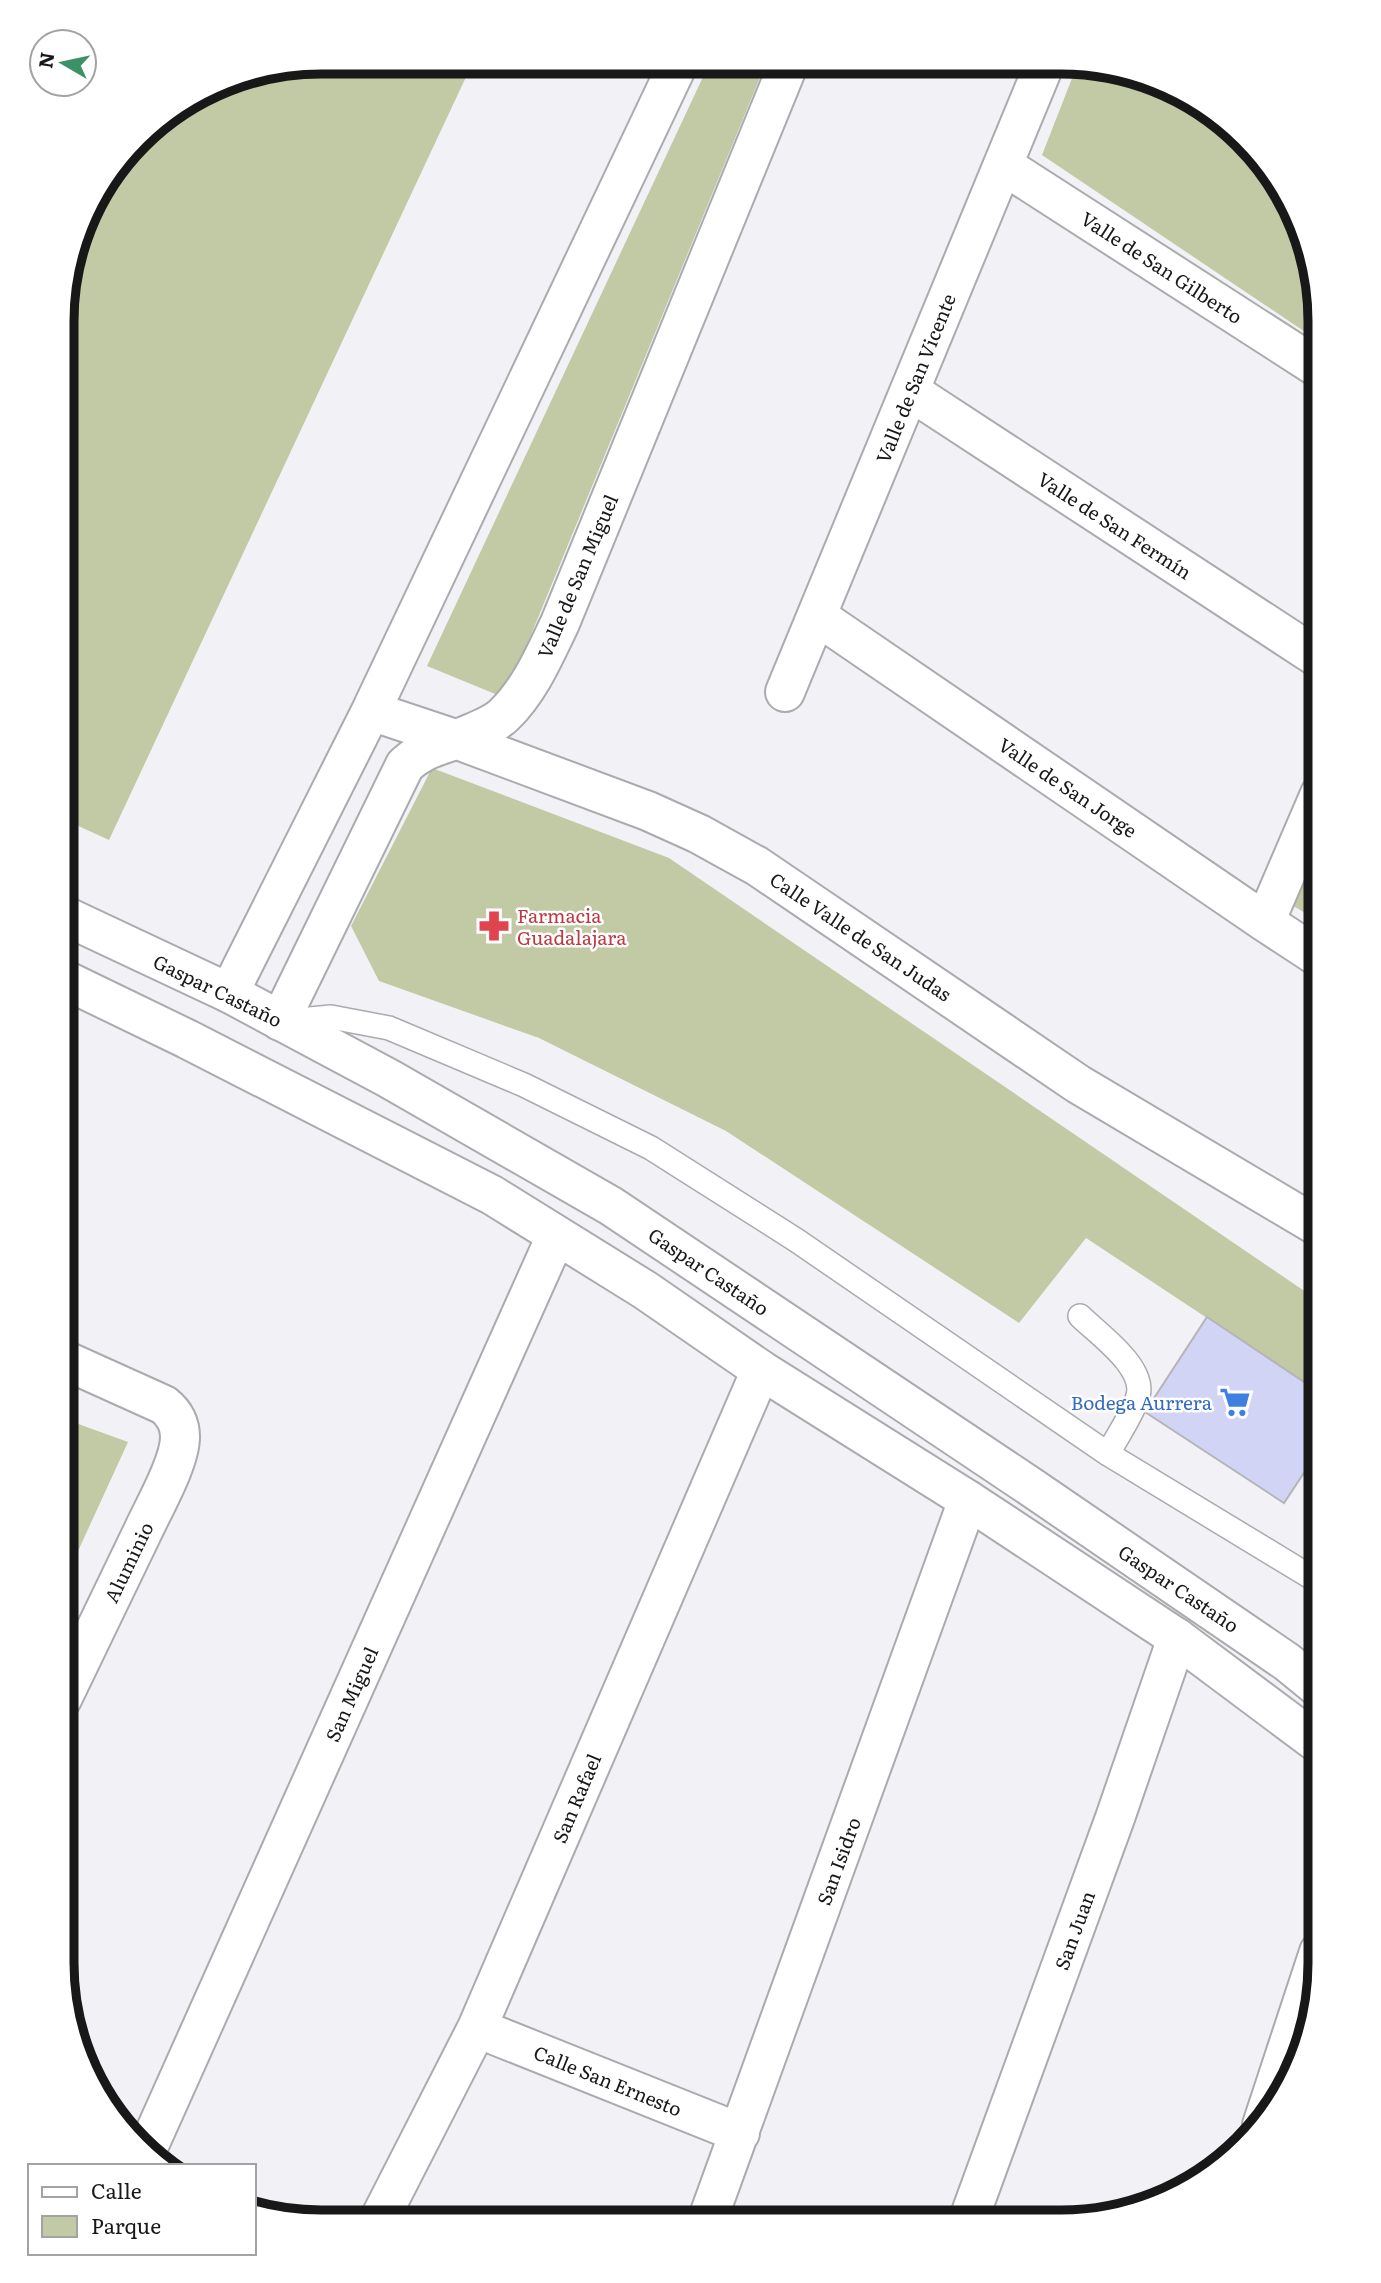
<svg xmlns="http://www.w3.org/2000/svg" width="1381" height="2283" viewBox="0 0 1381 2283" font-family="Literata,serif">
	<rect width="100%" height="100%" fill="#f2f2f6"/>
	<!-- green -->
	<path fill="#c2c9a5" d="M320,61L473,62L109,840L63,819V287L88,205L149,126L222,81Z
		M710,62L766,63L505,698L427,666Z
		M1078,63L1095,64L1160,81L1219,115L1266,163L1300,222L1320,320V342L1042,155Z
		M432,768L669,858L1319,1301V1392L1086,1238L1019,1323L726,1131L539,1038L379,981L351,926Z
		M1320,824V922L1287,902Z
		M62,1418L128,1442L62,1586Z"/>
	<!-- building -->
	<path fill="#d2d4f6" stroke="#b5b5b8" stroke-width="2" d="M1207,1317L1319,1392V1450L1284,1503L1145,1412Z"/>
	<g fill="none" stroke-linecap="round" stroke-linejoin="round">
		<!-- lane casing -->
		<g stroke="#aaabae" stroke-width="26">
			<path id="lane" d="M293,1027L310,1019L331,1017L389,1028L524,1085L651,1148L796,1240L1108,1454L1319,1582
				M1080,1316C1098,1334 1146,1367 1138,1396C1134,1412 1116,1438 1108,1454"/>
		</g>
		<!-- street casing -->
		<g stroke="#aaabae" stroke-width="42">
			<path id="street" d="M1003,165L1320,369
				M910,391L1320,659
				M817,616L1265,922L1320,958
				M785,692L1045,63
				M371,711L458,740L648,811L699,834L757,866L1078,1084L1319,1227
				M1265,922L1320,794
				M229,993L371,711L679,62
				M280,1021L405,765C428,745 441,747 467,735C479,730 495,724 504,715C530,690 545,654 560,623L789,63
				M62,1699C89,1643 116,1587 143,1531C154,1507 180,1462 180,1437C180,1423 174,1413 164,1405L62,1359
				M477,2028L740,2133
				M1262,2125L1319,1952
				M146,2152L556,1236
				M379,2220L477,2028L761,1370
				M707,2221L968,1500
				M968,2221L1115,1818L1177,1638"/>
		</g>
		<!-- secondary casing -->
		<g stroke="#aaabae" stroke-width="42">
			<path id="secondary" d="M63,915L229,993L388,1078L611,1206L1031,1487L1287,1662L1319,1688
				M63,979L187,1039L492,1195L645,1290L761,1370L968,1500L1177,1638L1319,1744"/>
		</g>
		<!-- lane -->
		<use href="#lane" stroke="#fff" stroke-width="23"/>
		<!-- street -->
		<use href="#street" stroke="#fff" stroke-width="38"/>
		<!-- secondary -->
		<use href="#secondary" stroke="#fff" stroke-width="38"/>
	</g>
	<!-- icons -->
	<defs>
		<g id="pharmacy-bare" transform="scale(2.415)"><path d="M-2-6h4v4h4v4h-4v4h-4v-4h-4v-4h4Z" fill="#e0444e" stroke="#fff" stroke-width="2.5" paint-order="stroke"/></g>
		<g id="supermarket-bare" transform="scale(2.415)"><path d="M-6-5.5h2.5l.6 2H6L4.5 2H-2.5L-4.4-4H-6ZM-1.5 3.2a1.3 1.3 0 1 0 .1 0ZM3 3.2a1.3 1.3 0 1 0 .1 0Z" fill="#3f7fe0" stroke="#fff" stroke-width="2.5" paint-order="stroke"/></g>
	</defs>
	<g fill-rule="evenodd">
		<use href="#pharmacy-bare" x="494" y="926"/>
		<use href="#supermarket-bare" x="1235" y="1402"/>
	</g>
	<g text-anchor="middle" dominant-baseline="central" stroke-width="5" stroke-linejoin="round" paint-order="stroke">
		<!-- street labels -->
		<g font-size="19" fill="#181819" stroke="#fff">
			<text transform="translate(1162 267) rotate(33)">Valle de San Gilberto</text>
			<text transform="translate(915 378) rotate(-68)">Valle de San Vicente</text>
			<text transform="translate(1115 525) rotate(33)">Valle de San Fermín</text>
			<text transform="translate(577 576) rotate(-67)">Valle de San Miguel</text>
			<text transform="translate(1068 787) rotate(34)">Valle de San Jorge</text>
			<text transform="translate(861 936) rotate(34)">Calle Valle de San Judas</text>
			<text transform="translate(218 990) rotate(26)">Gaspar Castaño</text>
			<text transform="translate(709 1271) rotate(34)">Gaspar Castaño</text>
			<text transform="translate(128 1562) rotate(-64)">Aluminio</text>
			<text transform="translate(1179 1588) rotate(34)">Gaspar Castaño</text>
			<text transform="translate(351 1694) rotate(-66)">San Miguel</text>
			<text transform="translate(576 1798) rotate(-67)">San Rafael</text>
			<text transform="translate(838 1861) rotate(-70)">San Isidro</text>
			<text transform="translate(1074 1930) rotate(-70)">San Juan</text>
			<text transform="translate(608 2080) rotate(22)">Calle San Ernesto</text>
		</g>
		<!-- health labels -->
		<g font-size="19" fill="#be3a42" stroke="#fff" text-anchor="start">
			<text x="517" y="915">Farmacia<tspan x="517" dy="22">Guadalajara</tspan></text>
		</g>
		<!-- shop labels -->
		<g font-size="19" fill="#366cbe" stroke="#fff" text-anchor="end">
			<text x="1212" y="1402">Bodega Aurrera</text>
		</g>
	</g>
	<!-- crop -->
	<path d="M0 0H1381V2283H0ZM321 74H1061A247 247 0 0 1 1308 321V1963A247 247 0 0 1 1061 2210H321A247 247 0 0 1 74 1963V321A247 247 0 0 1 321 74Z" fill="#fff" fill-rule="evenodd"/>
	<path fill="none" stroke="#181819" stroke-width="9" d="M321 74H1061A247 247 0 0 1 1308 321V1963A247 247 0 0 1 1061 2210H321A247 247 0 0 1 74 1963V321A247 247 0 0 1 321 74Z"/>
	<!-- legend -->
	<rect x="28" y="2164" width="228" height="91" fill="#ffffff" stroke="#a3a3a3" stroke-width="2"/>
	<rect x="42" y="2187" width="35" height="10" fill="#ffffff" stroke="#a3a3a3" stroke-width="2"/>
	<text x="91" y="2199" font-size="21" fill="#181819">Calle</text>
	<rect x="42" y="2216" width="35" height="21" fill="#c2c9a5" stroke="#a3a3a3" stroke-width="2"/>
	<text x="91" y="2234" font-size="21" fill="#181819">Parque</text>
	<!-- north arrow -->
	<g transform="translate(63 63) rotate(279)"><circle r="33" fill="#ffffff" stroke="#a3a3a3" stroke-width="2"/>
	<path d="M0-5L12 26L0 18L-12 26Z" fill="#3d9265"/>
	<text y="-10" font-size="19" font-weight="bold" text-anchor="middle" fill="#181819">N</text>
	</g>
</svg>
